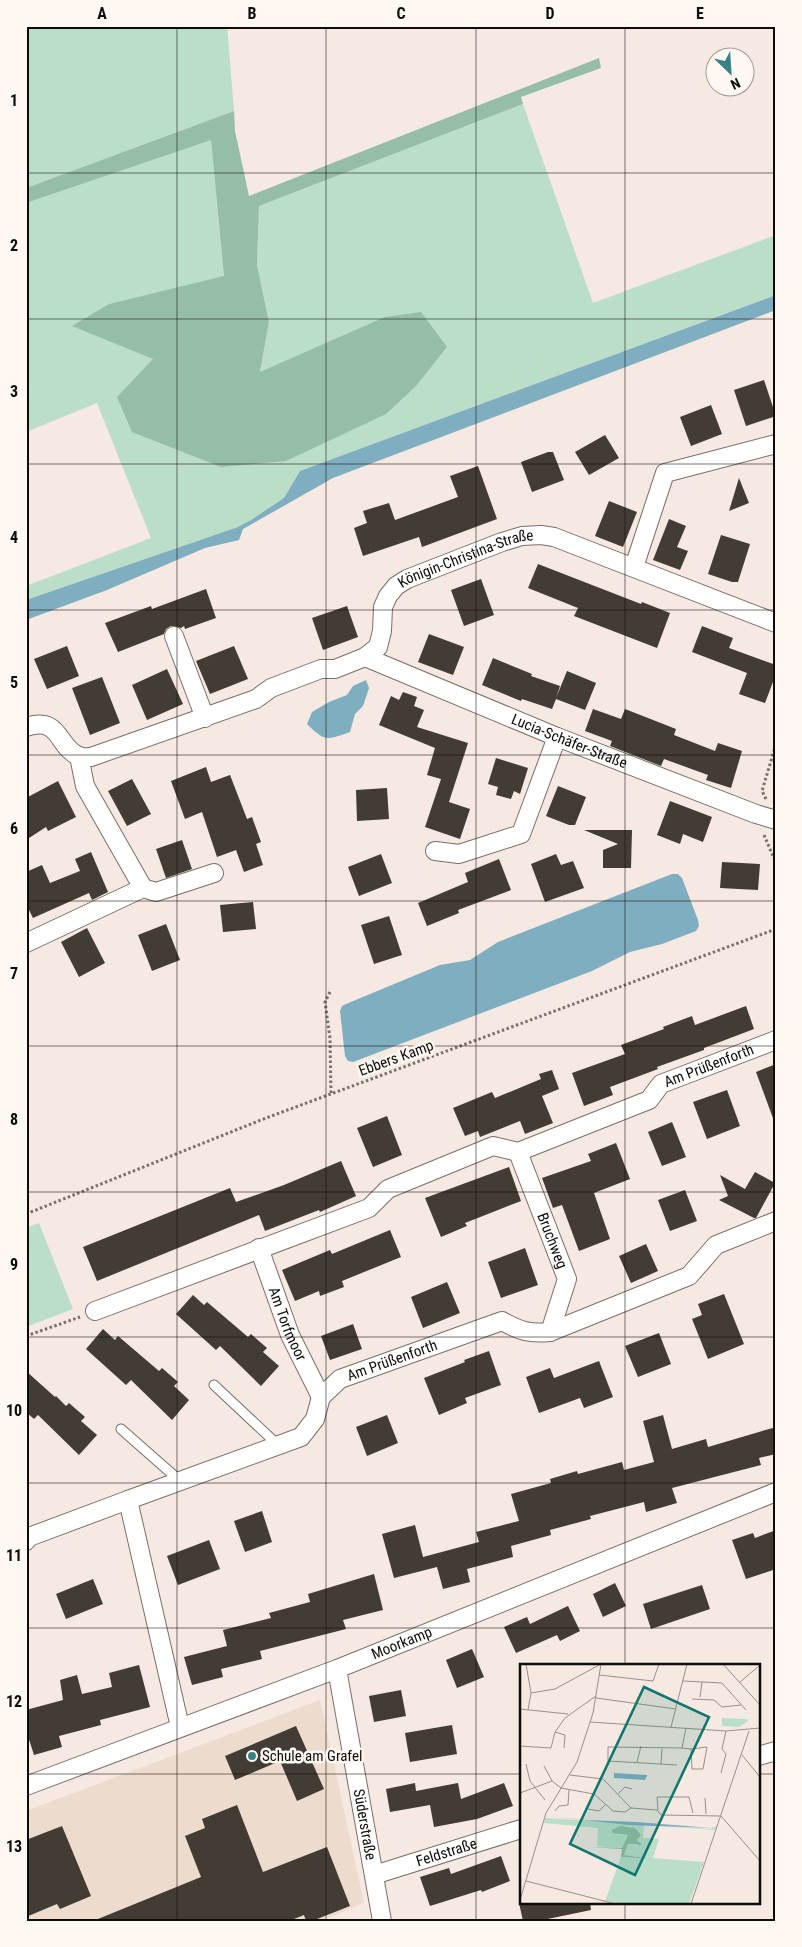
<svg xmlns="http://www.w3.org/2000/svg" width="802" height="1947" viewBox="0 0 802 1947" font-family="'Roboto Condensed',sans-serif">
	<rect width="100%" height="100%" fill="#f5e9e1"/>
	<!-- built -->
	<path fill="#eddbce" d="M320,1700L364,1903L320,1921H26V1811Z"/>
	<!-- green -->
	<path fill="#bbdec9" d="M26,26H227L234,111L26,188Z
		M523,104L593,303L776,235V295L300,471L284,498L251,520L238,527L26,600V586L151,538L97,403L26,432V203L211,139L224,277L109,304L154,359L132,432L385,317L260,373L269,322L257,265L259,206Z
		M39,1223L73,1309L26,1327V1228Z"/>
	<!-- forest -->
	<path fill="#95bea5" d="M599,58L601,68L521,97L523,104L259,206L257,265L269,322L260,372L385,317L421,312L447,347L416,386L386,414L286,461L221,467L132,432L117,397L153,359L72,326L109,304L224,276L211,140L26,203V188L234,111L235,131L249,196Z"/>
	<!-- water -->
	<path fill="#7faec0" d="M776,295V310L333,478L243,529L239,540L205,548L107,590L26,620V600L238,527L251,520L284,498L300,471Z
		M366,680L369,688L363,706L355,714L350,732C327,740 325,742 307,724L312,712L329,702L347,695L353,686Z
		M672,874H678L682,878L698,920L699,926L696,931L662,944L630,952L592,971L353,1062L348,1061L345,1056L340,1011L342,1006L346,1004L440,965L470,960L498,942Z"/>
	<!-- building -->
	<path fill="#423c34" d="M764,380L776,416L746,426L734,390Z
		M711,405L722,434L691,446L680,417Z
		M605,435L619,458L589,475L575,452Z
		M548,452H553L564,480L532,492L521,462Z
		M478,466L497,519L422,547L419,537L363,556L354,528L367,523L363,511L389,503L395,520L458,497L450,476Z
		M739,478L749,503L729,511Z
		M609,501L637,512L623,547L595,536Z
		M669,519L686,526L677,547L688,551L680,570L653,560Z
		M721,535L750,544L738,582H732L708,574Z
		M538,564L641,604L642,602L670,613L657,648L574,616L578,608L528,588Z
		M481,579L494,615L464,626L451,590Z
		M206,589L216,618L185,629L184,626L181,628L171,626L166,629L164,634L118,652L105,623L151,606L152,609Z
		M347,606L358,637L323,650L312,618Z
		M702,626L733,638L729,648L776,665V674L765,703L739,694L747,673L692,652Z
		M429,634L464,647L453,675L418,662Z
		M67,646L79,676L47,689L34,659Z
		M234,646L248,679L210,694L196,661Z
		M493,658L532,674L531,676L560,686L556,698L567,671L596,683L585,710L556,699L552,709L522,699L521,701L482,685Z
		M167,669L183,704L147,720L132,685Z
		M102,677L120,723L90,735L72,688Z
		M403,692L417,697L414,706L424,710L417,727L468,743L449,802L470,809L460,839L425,827L441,779L427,775L435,748L379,725L391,696L399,700Z
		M593,709L621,719L625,709L676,729L674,735L715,751L718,743L742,751L731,788L706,780L708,775L664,759L661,766L610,746L612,741L585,731Z
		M496,758L528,768L520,794L514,791L511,799L496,795L498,787L488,784Z
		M206,767L211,782L230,775L247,819L252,817L261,842L256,844L263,865L244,872L236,850L217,857L202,812L185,819L171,781Z
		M132,779L151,814L127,826L108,791Z
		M58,781L76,817L48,831L46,827L26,840V798Z
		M558,786L586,797L575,825H569L546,816Z
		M387,788L389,819L357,821L356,790Z
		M670,801L712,817L703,842L683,834L680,844L657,835Z
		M584,830H632L631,868H603V850L618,844Z
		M182,840L192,869L166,878L156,849Z
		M91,852L108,892L92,900L89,893L33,918L26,904V872L42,865L50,883L80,871L75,859Z
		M381,854L392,883L359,896L348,867Z
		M556,854L561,865L573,861L584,888L545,902L531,864Z
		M499,859L511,890L458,910L459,913L427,926L418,903L468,882L465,873Z
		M722,862L760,864L758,890L720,888Z
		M253,902L256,929L223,932L220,905Z
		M389,916L402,955L374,964L361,925Z
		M166,924L180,960L152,971L138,935Z
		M87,928L105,963L79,977L61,942Z
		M746,1006L754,1029L704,1048V1050L657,1067L658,1069L610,1087L613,1095L584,1106L572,1073L625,1054L621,1045L664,1029L663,1027L692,1016L695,1025Z
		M776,1064V1121H774L756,1072Z
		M552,1070L559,1089L542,1096L553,1123L525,1134L520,1121L480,1137L478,1131L465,1136L453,1108L492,1092L495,1098L541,1079L539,1074Z
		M727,1090L740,1126L707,1139L693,1102Z
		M387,1116L402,1155L373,1167L357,1128Z
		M672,1122L686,1157L662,1166L648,1132Z
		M616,1143L630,1179L594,1193L610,1239L579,1251L562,1205L553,1208L542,1178L591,1161L588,1154Z
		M341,1161L356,1196L320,1212L319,1210L265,1231L259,1215L97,1281L83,1247L230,1188L236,1202L284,1185Z
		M509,1167L521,1201L465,1223L467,1226L441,1237L425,1198Z
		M755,1172L775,1183L756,1218H754L719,1200L728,1196L720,1175L745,1189Z
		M685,1190L697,1221L670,1231L658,1200Z
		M390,1230L401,1257L342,1281L344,1287L320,1296L319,1291L295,1301L282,1270L330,1250L332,1254Z
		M646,1244L658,1271L631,1283L619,1256Z
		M525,1248L538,1285L501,1298L488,1262Z
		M447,1282L460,1313L423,1328L411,1297Z
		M724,1294L744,1344L708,1359L692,1319L702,1315L698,1304Z
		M193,1295L204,1305L207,1302L248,1337L251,1334L267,1348L263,1352L279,1366L261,1386L220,1346L216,1350L176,1314Z
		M353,1324L362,1349L330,1360L321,1336Z
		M103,1329L115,1340L118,1336L159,1371L162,1368L178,1382L174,1386L189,1400L172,1420L131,1380L126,1385L86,1349Z
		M659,1333L671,1364L638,1377L625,1346Z
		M489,1351L501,1385L465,1398L467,1403L439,1415L424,1378L465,1362L464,1360Z
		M599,1361L613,1397L584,1408L580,1398L539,1413L526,1377L550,1368L554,1378Z
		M26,1371L55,1397L56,1396L66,1406L69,1403L85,1417L81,1421L97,1435L79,1455L38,1415L34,1419L26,1412Z
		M387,1415L398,1443L367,1456L356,1427Z
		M663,1415L672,1449L706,1439L708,1447L776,1427V1454L759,1458L761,1465L672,1488L677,1503L646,1512L644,1502L590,1516L591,1519L550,1530L551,1535L511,1546L513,1557L467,1569L470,1582L443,1589L437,1567L394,1578L382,1534L415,1525L423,1557L479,1542L476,1532L519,1521L511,1494L551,1483L550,1479L577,1471L578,1474L622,1462L624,1470L654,1462L643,1421Z
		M262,1511L272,1542L245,1552L234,1521Z
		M776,1530V1569L746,1579L732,1540L753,1533L755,1538Z
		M209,1540L220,1569L178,1585L167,1556Z
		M374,1574L383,1610L343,1620L346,1629L260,1651L262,1659L221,1669L223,1677L192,1685L184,1657L227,1646L223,1630L271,1618L269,1613L310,1602L308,1594Z
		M93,1579L103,1604L66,1619L56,1594Z
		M615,1583L626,1606L603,1617L593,1594Z
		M702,1585L710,1609L651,1629L643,1604Z
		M568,1606L580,1631L560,1641L557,1635L516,1653L504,1627L527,1617L530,1624Z
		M472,1649L484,1677L457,1688L446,1660Z
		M139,1665L150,1707L100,1720L101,1725L59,1736L62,1747L34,1755L26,1730V1710L63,1700L60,1680L77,1675L82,1694L112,1687L109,1673Z
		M401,1690L406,1716L374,1722L369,1696Z
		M452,1725L457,1754L410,1762L405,1733Z
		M296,1726L324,1789L297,1801L280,1761L235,1780L225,1756Z
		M415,1783L416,1791L458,1783L461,1799L504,1783L513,1806L477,1819L434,1827L430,1805L390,1812L386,1789Z
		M237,1805L263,1872L327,1847L350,1906L312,1921H306L304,1915L289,1921H93L201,1877L185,1836L205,1828L202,1819Z
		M62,1826L91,1896L60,1909L57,1904L26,1917V1840Z
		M501,1856L510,1881L482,1892L481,1890L430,1906L420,1877L449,1868L451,1874Z
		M519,1903H590L591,1910L538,1921H523Z"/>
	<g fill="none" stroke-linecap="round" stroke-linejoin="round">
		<!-- service casing -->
		<g stroke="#7a6f68" stroke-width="11">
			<path id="service" d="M214,1385L278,1445
				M121,1429L179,1480"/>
		</g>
		<!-- minor casing -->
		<g stroke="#7a6f68" stroke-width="20">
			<g id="minor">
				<path d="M634,567L665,473L776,444"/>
				<path d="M174,636L205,718"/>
				<path id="s1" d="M365,657L557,737L756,814L776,820"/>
				<path id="s2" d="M26,727C61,715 57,748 79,756C82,758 88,757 91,757L256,699L271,688L321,669H335L365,657L378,647L382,631L383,607L388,596L396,586L407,579L502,542L522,536L541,535L554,537L776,623"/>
				<path d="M435,851L459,854L521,834L557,737"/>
				<path d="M143,888L156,892L214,873"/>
				<path d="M26,943L143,888L85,786L79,756"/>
				<path id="s3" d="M518,1152L567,1279L550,1332"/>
				<path id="s4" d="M259,1248L290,1335L321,1397"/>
				<path id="s5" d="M95,1311L369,1208L388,1189L493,1146L518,1152L649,1100L661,1084L776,1040"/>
				<path d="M26,1541L29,1537L128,1500"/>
				<path id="s6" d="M337,1669L382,1921"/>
				<path id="s7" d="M180,1727L128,1500L301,1437L315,1419L321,1397L340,1379L502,1321C520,1331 529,1334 550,1332L689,1276L716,1245L776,1221"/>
				<path d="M758,1756L776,1751"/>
				<path id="s8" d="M26,1786L337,1669L776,1492"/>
				<path id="s9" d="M374,1875L521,1829"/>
			</g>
		</g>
		<!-- path -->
		<path stroke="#78706b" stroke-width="3" stroke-dasharray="2.5 2.5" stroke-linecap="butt" d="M766,799L762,791L776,744
			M764,835L776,863
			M330,992L325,1002L330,1038L331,1094
			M26,1214L266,1118L776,929
			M26,1336L80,1317"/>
		<!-- service -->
		<use href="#service" stroke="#fff" stroke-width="9"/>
		<!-- minor -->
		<use href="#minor" stroke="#fff" stroke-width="18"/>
	</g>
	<!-- grid -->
	<path fill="none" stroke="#0f0b08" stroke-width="1" stroke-opacity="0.55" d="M177,26V1921M326,26V1921M476,26V1921M625,26V1666M26,173H776M26,319H776M26,464H776M26,610H776M26,755H776M26,901H776M26,1046H776M26,1192H776M26,1337H776M26,1483H776M26,1628H776M26,1774H521M758,1774H776M625,1903V1921"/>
	<!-- markers -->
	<circle fill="#398187" stroke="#fef7f2" stroke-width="2" cx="252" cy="1756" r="5"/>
	<g text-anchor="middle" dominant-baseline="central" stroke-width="5" stroke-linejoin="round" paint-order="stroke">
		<!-- street labels -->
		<g font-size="15" fill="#0f0b08" stroke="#fef7f2">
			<text stroke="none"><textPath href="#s2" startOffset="529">Königin-Christina-Straße</textPath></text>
			<text stroke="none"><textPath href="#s1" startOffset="221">Lucia-Schäfer-Straße</textPath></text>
			<text transform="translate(396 1058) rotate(-20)">Ebbers Kamp</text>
			<text stroke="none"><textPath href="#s5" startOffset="671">Am Prüßenforth</textPath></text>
			<text stroke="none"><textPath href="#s3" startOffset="95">Bruchweg</textPath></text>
			<text stroke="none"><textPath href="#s4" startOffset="81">Am Torfmoor</textPath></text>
			<text stroke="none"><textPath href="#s7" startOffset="544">Am Prüßenforth</textPath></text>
			<text stroke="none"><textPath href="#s8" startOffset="402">Moorkamp</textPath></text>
			<text stroke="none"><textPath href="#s6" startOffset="158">Süderstraße</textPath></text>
			<text stroke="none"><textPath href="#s9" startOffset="76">Feldstraße</textPath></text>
		</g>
		<!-- poi labels -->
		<g font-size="15" fill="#0f0b08" stroke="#fef7f2" text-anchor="start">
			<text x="262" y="1756">Schule am Grafel</text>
		</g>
	</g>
	<!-- overview -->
	<g transform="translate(520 1664)">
		<rect width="240" height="240" fill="#f5e9e1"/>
		<path d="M202,54L227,55L228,57L219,63L202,62ZM25,154L190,165L196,162L195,166L124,161L123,174L139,175L133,194L184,198L169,240H105L85,237L101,193L133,195L104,191L108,180L118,182L116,176L121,171L110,162L96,170L108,171L102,184L77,182L78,164L24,159Z" fill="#bbdec9"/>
		<path d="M100,162L115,164L121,171L117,176L122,181L108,180L104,191L133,195L101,193L102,185L69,183L102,184L108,171L93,169L92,166Z" fill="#95bea5"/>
		<path d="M94,109L127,111V112L125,116L94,114ZM26,152L66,156L116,158L192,164L109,161Z" fill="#7faec0"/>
		<path fill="none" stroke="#99908a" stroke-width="1" d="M6,0L11,29L8,46M203,0L240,41M79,11L133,17L139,0M163,17L202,19L226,46M220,18L240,1M11,29L35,25L81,0M180,33L182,18M76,34L156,45M172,35L194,36L202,43L221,41M0,45L48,50M70,58L206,67L240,64M151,63L167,0M35,68L45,71L44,84M0,82L31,84L35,68L45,54L76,32M162,84L171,85L172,105H183L187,83L171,85M222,91L240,113M117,98L121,82M6,100L10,117L25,136M141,100L142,85M157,101L88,97V83L162,84L166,64M24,102L32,117L41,124L74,130L93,147L105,148L111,144L137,146L141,151L201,152L240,197M201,109L206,90L202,85L206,67M50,111L83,115L111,144M0,129L32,117M98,130L105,123L112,125M185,134L186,150M68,145L79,147L85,141M138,146L137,133H169L173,149M35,147L39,142L48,141L49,126M6,217L96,240M0,236L26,149L57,98L73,49L81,0M171,240L229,67"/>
		<path fill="#0f766e" fill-opacity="0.15" stroke="#0f766e" stroke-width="2.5" d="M124,23L189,53L115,211L50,180Z"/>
		<rect width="240" height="240" fill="none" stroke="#0f0b08" stroke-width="2.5"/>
	</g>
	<!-- border -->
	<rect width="802" height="1947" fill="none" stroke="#fef7f2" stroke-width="55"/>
	<!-- north arrow -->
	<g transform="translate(730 72) rotate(155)"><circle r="24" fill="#fef7f2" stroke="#9e9994"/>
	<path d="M0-4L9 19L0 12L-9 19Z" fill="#398187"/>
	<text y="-8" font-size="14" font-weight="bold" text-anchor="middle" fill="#0f0b08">N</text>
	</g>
	<rect x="28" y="28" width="746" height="1892" fill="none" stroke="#0f0b08" stroke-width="2"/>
	<g font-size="16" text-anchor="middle" font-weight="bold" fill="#0f0b08">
		<text x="102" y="19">A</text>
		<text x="252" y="19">B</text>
		<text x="401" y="19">C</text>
		<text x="550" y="19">D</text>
		<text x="700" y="19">E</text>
		<text x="14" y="106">1</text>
		<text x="14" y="251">2</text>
		<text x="14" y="397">3</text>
		<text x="14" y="543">4</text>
		<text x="14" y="688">5</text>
		<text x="14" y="834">6</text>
		<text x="14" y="979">7</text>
		<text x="14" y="1125">8</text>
		<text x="14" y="1270">9</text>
		<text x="14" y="1416">10</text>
		<text x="14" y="1561">11</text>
		<text x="14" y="1707">12</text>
		<text x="14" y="1852">13</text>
	</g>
</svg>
